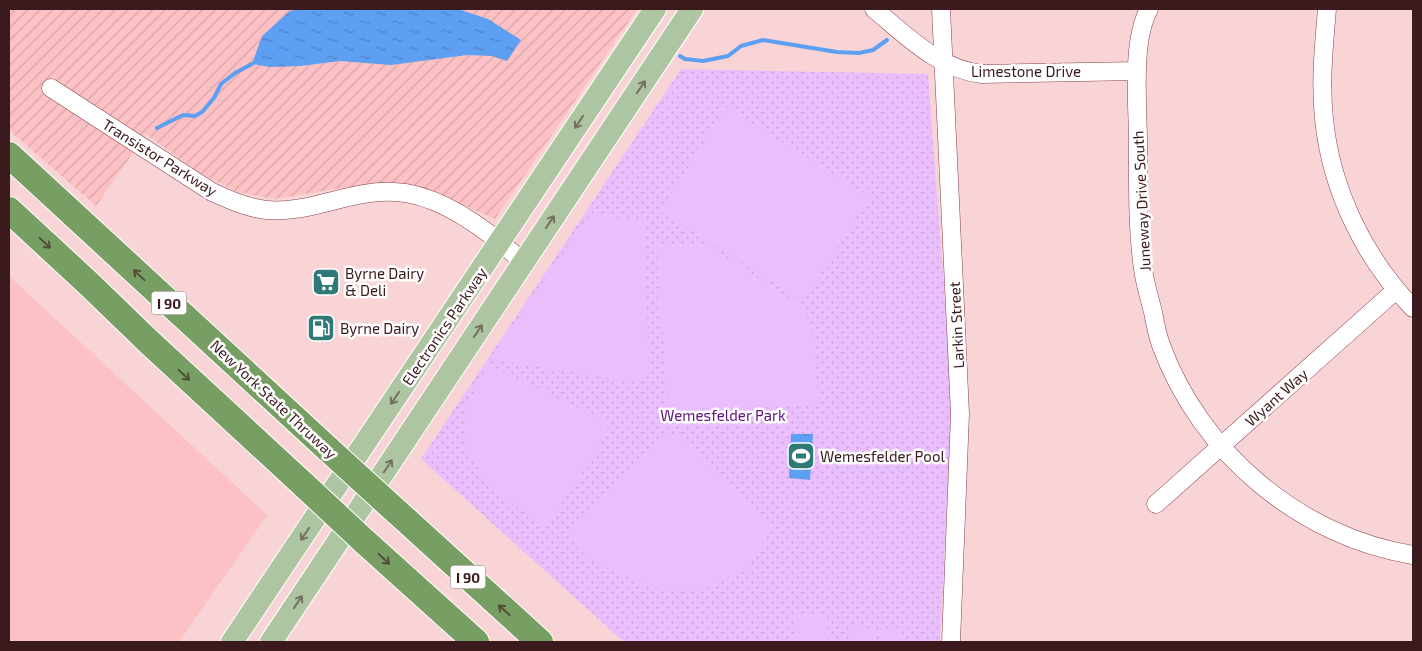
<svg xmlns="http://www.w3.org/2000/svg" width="1422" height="651" viewBox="0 0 1422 651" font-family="'Exo 2',sans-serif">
	<defs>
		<pattern id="industrial-furrows" width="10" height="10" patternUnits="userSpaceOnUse" patternTransform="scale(1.25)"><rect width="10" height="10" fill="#fcc1c4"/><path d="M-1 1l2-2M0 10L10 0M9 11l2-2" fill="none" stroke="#d9a5a8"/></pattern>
		<pattern id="park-dots" width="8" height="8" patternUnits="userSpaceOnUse" patternTransform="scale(1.25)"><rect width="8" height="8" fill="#e9befd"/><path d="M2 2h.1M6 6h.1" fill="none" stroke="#c9a3d8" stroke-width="1.8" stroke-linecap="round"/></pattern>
		<pattern id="water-ripples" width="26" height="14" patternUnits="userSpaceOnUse" patternTransform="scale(1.25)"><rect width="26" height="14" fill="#5d9ff2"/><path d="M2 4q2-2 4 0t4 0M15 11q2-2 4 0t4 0" fill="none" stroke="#4e81c3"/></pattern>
	</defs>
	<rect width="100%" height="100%" fill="#f9d4d6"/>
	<!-- built -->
	<path fill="#fcc1c4" d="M9,276L267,515L179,642H9Z"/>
	<!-- industrial -->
	<path fill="url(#industrial-furrows)" d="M9,9H637L495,219L437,193L399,183L342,188L274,199L238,192L198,172L146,134L96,206L9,130Z"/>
	<!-- park -->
	<path fill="url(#park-dots)" d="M681,69L928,74L952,395L940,642H624L421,459Z"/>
	<!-- pitch -->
	<path fill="#e9befd" d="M726,107L870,197L803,301L660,211Z
		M591,213L644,222L649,376L639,383L490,359Z
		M657,246H706L743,268L804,309L815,339L818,403L677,413L668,405Z
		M487,365L604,420L609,431L545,529L490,486L464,445L467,408Z
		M664,435H677L773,526L746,571L699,589L651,588L587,558L567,535Z
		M797,614H827L828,642H797Z
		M852,627L874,628L873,642H851Z
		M880,628H902L901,642H879Z"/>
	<!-- water -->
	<path fill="url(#water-ripples)" d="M299,9H458L488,19L521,40L507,61L492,56L467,55L391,65L340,61L300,66L270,67L252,64L262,36L290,11Z
		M791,434H813L810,480L789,478Z"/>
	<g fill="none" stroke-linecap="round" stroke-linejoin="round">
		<!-- stream -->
		<path stroke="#5d9ff2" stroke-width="4" d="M680,56L685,59L703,61L728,56L741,46L763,40L837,52L859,53L873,50L887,40
			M157,128L183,115L195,116L202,112L214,98L221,84L235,73L252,64"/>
		<!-- minor casing -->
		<g stroke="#8b3f47" stroke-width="19">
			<path id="minor" d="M874,9C907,36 938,69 982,74L1137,71
				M941,9L960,414L951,642
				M1149,9C1131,42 1138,105 1138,143C1138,185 1137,233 1144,275C1146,287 1150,300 1153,312C1155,323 1157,334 1161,345C1200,452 1300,537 1413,555
				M1327,9C1324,45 1320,82 1324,119C1331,189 1364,258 1413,308
				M51,88L212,192C230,200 247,208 267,210C310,214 351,189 395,192C441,194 490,232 523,262
				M1156,504L1396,290"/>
		</g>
		<!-- major casing -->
		<g stroke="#fff" stroke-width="24">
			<path id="major" d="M232,642L655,9
				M271,642L692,9"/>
		</g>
		<!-- highway casing -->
		<g stroke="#fff" stroke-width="28">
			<path id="highway" d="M9,155L329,450
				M9,210L89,284L149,342L305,486
				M396,511L540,642
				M364,541L476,642"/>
		</g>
		<!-- minor -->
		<use href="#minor" stroke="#fff" stroke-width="18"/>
		<!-- major -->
		<use href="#major" stroke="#adc5a1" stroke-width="22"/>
		<!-- highway -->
		<use href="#highway" stroke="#779f63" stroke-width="26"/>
		<!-- highway-bridge casing -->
		<g stroke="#fff" stroke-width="28" stroke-linecap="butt">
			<path id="highway-bridge" d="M329,450L396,511
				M305,486L364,541"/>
		</g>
		<!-- highway-bridge -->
		<use href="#highway-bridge" stroke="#779f63" stroke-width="26"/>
	</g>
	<!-- one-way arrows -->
	<defs><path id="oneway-shaft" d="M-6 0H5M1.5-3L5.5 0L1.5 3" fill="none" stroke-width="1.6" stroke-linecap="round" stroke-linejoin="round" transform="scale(1.25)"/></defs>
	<g stroke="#74705f">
		<use href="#oneway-shaft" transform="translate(641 87) rotate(-56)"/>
		<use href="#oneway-shaft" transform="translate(579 122) rotate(124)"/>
		<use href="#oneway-shaft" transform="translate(550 222) rotate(-56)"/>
		<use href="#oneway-shaft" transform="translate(478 331) rotate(-56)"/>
		<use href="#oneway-shaft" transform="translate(395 398) rotate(124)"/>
		<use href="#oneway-shaft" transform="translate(388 466) rotate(-56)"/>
		<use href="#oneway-shaft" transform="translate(305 534) rotate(124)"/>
		<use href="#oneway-shaft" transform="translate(298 602) rotate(-56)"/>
	</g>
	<g stroke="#534f39">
		<use href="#oneway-shaft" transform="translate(45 243) rotate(43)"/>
		<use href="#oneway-shaft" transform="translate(139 275) rotate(-137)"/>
		<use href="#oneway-shaft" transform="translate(184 375) rotate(43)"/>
		<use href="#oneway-shaft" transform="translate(384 559) rotate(43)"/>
		<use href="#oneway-shaft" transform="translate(504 610) rotate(-138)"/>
	</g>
	<!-- icons -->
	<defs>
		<g id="supermarket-square" transform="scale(1.4375)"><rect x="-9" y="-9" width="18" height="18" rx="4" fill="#307979" stroke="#fff"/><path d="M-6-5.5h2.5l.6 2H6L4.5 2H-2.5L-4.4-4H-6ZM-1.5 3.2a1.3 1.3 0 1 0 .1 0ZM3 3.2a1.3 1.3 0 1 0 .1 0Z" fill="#fff"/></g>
		<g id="fuel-square" transform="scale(1.4375)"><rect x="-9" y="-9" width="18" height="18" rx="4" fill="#307979" stroke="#fff"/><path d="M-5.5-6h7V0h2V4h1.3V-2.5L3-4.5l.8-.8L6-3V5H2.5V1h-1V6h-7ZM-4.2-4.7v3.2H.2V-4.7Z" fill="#fff"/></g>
		<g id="stadium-square" transform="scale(1.4375)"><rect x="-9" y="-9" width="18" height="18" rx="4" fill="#307979" stroke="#fff"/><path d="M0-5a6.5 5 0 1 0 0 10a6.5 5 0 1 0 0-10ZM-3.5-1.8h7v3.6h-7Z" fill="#fff"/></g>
	</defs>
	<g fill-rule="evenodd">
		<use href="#supermarket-square" x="326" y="282"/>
		<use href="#fuel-square" x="321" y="328"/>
		<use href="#stadium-square" x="801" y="456"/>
	</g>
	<g text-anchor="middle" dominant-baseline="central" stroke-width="5" stroke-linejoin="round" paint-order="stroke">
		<!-- shield labels -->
		<g fill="#fff" stroke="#765f61" stroke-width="1">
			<rect x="151.5" y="291.5" width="35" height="23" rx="4"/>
			<rect x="450.5" y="565.5" width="35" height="23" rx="4"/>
		</g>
		<g font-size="14" font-weight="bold" fill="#3b1a1d">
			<text x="169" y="303">I 90</text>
			<text x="468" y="577">I 90</text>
		</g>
		<!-- street labels -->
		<g font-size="15" fill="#3b1a1d" stroke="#fff">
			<text x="1026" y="71">Limestone Drive</text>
			<text transform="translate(160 157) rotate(32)">Transistor Parkway</text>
			<text transform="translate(1141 201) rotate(-93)">Juneway Drive South</text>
			<text transform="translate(956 325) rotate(-93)">Larkin Street</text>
			<text transform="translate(444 326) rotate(-56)">Electronics Parkway</text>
			<text transform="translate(1276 397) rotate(-42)">Wyant Way</text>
			<text transform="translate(274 399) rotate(43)">New York State Thruway</text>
		</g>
		<!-- poi labels -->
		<g font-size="15" fill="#3b1a1d" stroke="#fff" text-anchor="start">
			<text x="345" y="273">Byrne Dairy<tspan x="345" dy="17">&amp; Deli</tspan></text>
			<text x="340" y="328">Byrne Dairy</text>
			<text x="820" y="456">Wemesfelder Pool</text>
		</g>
		<!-- park labels -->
		<g font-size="15" fill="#651580" stroke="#fff">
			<text x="723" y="415">Wemesfelder Park</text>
		</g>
	</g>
	<!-- border -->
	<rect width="1422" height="651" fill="none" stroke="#3b1a1d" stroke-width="20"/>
</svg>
